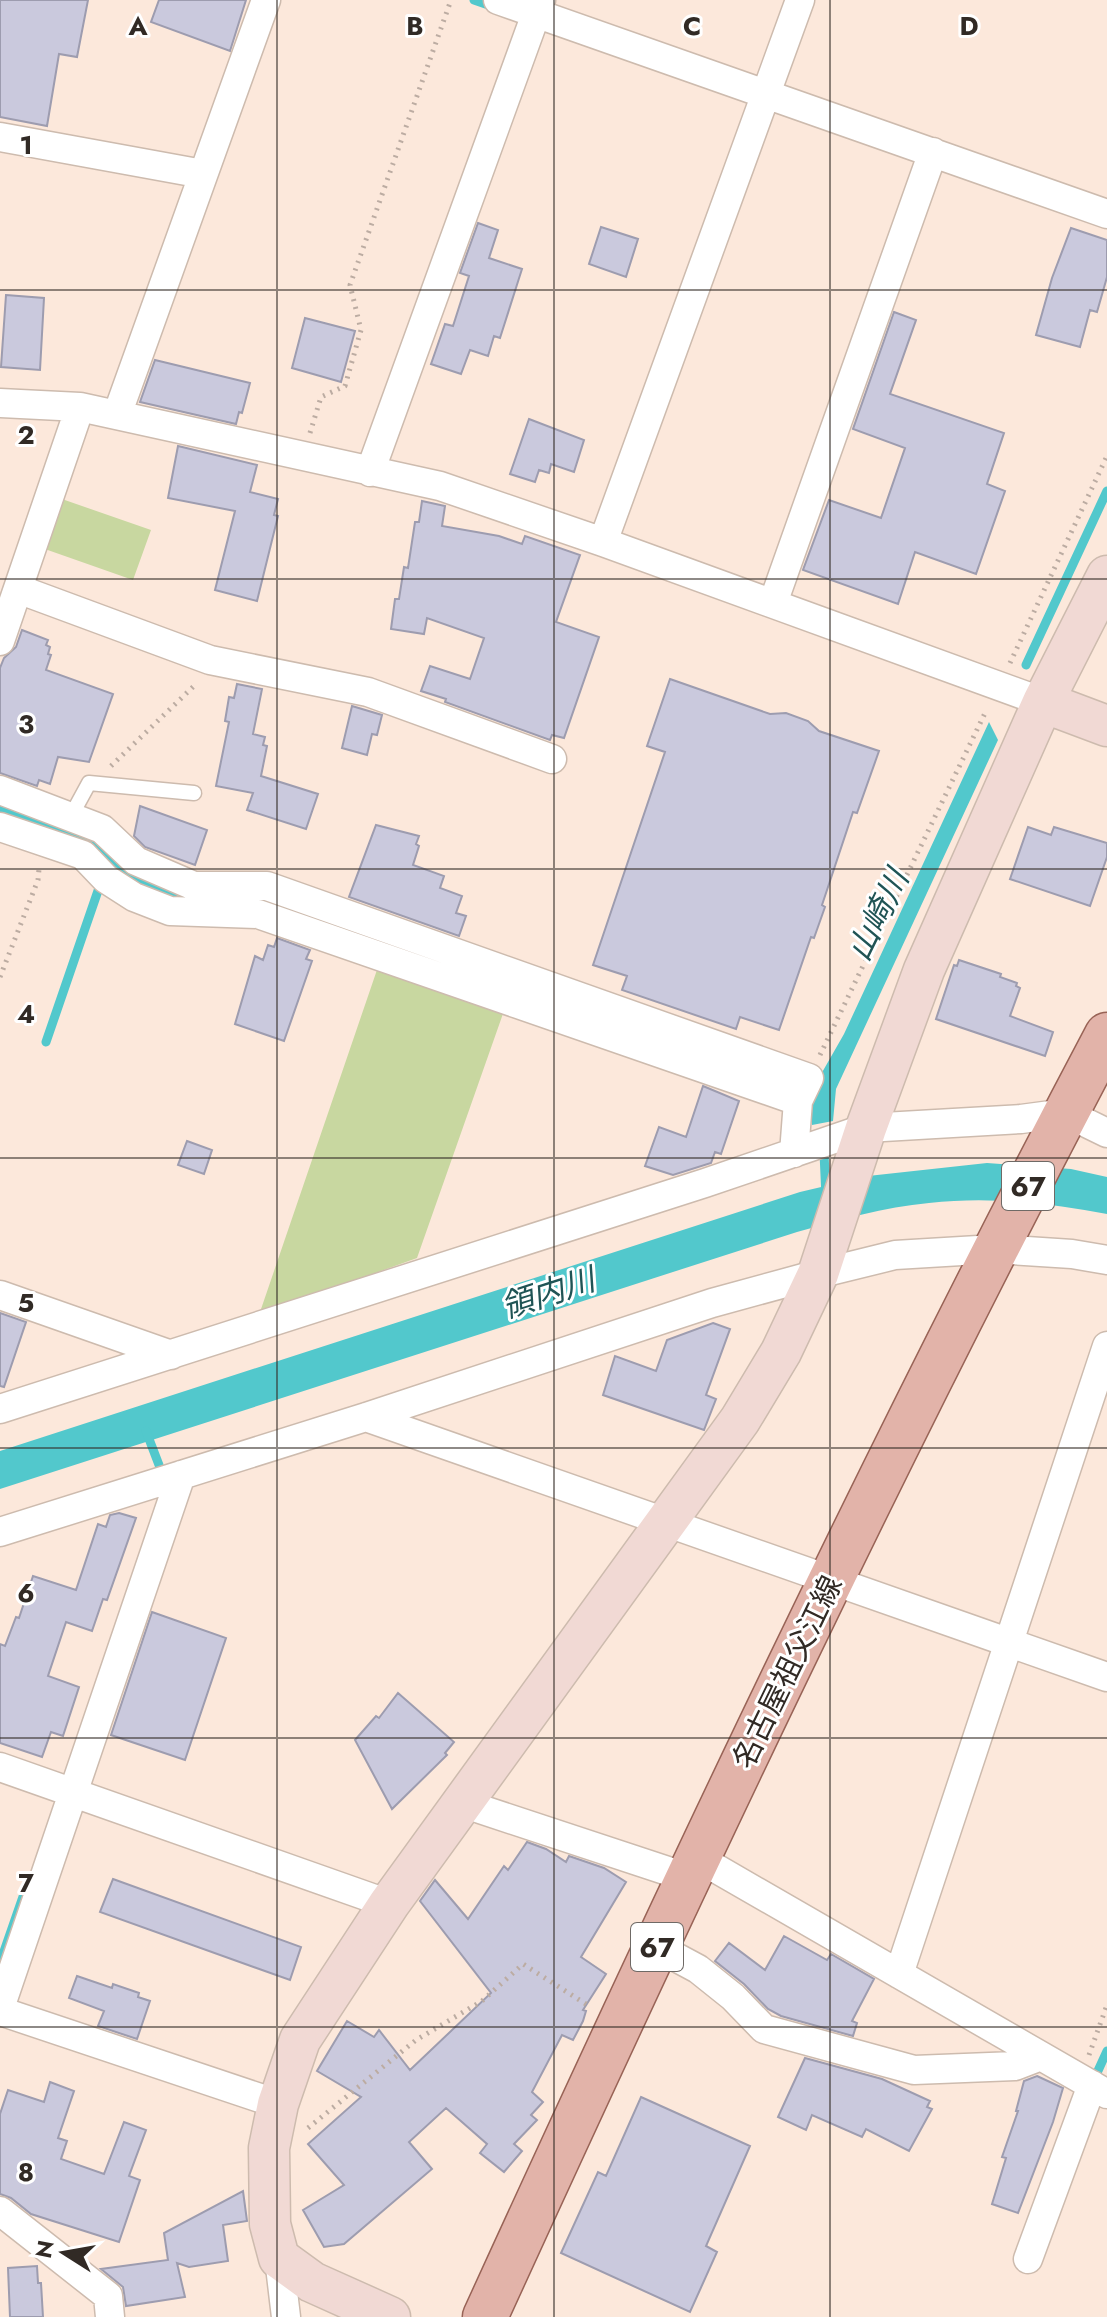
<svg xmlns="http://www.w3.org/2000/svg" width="1107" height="2317" viewBox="0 0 1107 2317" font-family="Jost,'Noto Sans JP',sans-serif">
	<rect width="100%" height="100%" fill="#fce8db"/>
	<!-- green -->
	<path fill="#c8d7a0" d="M59,498L151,530L133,580L42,548Z
		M379,964L505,1008L417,1258L259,1315Z"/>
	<!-- water -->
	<path fill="#52c8cc" d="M989,722L998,740L836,1089L833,1121L812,1125L808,1097L844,1034Z
		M987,1163L1071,1169L1107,1177V1214C1049,1203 989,1196 929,1203C884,1207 840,1220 797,1232L0,1489V1451L800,1192L868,1176Z"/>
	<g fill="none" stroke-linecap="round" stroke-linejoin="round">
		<!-- stream -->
		<path stroke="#52c8cc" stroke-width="9" d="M474,0L497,8
			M1026,665L1107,491
			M0,809L91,842L122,870L158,891L193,899
			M46,1042L101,882
			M824,1153L826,1197
			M146,1431L159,1465
			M0,1963L25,1891
			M1096,2075L1107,2051"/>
	</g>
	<!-- building -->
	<path fill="#cac9dd" stroke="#9d9caf" stroke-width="2" d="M0,0H88L77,57L59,54L47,126L0,117Z
		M159,0H246L230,51L151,22Z
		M478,223L498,230L489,258L522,269L500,338L494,336L488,356L470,350L461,374L431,364L445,324L453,326L469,276L460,273Z
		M601,227L638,239L626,277L589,264Z
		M1071,228L1107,240V277L1097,312L1090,310L1080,347L1036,335L1052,278Z
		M6,295L44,298L40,370L1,367Z
		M894,312L916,320L890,394L1004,433L987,484L1005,491L976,574L915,552L898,604L803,570L829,500L881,518L905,448L853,429Z
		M305,318L355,331L341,382L292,368Z
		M155,360L250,383L242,413L239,412L236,424L140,402Z
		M529,419L584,440L574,472L551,464L549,473L539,470L535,482L510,474Z
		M178,446L257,465L250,492L278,499L274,515L278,516L257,601L215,590L235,511L168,498Z
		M422,501L445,506L442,526L499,536L522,544L525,536L580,555L556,622L599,637L564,738L552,735L550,740L445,702L446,699L421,691L430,666L470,679L484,638L427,618L424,634L391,629L395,599H399L404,567L408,568L415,522H419Z
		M22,630L48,640L46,645L50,647L48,654L51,655L46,670L113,694L89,762L58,757L50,784L39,780L37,786L0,773V668L4,658L16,647Z
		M670,679L770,714L786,713L808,721L819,731L879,751L857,813L853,812L822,905L825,907L814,938L811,937L779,1030L740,1017L736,1029L622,990L627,976L593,965L665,752L647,746Z
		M237,684L262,689L253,734L265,737L263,745L267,746L261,776L318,794L306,829L247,810L253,793L216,786L229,722L225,721L229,697L234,698Z
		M352,706L382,715L377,735L372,734L367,755L342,748Z
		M140,806L207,830L195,865L145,847L134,836Z
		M376,825L419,836L416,844L419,846L413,865L444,876L440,888L462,896L456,913L466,916L459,936L349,897Z
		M1028,827L1051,835L1054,827L1107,843V857L1090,906L1010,879Z
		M277,938L310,950L306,959L312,961L284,1041L235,1024L255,956L263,960L268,945L274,947Z
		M959,960L1001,974L1000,977L1017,983L1016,986L1020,988L1010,1016L1053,1032L1045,1056L936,1019L954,965L957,966Z
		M703,1086L739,1101L721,1154L715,1152L711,1163L673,1175L645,1166L659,1127L686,1137Z
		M187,1141L212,1150L204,1174L178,1165Z
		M0,1313L26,1322L4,1387L0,1386Z
		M713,1323L730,1329L706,1395L716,1399L704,1430L603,1395L615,1356L656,1371L667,1340Z
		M119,1513L136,1518L107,1600L103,1599L92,1631L66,1622L48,1676L79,1687L63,1736L51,1732L42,1757L0,1743V1644L5,1646L16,1617L19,1618L33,1576L76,1590L98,1524L106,1527L110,1515Z
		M152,1612L226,1638L185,1760L111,1735Z
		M398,1693L454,1742L445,1753L447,1755L392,1809L355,1740L376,1716L379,1718Z
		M527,1842L546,1849L566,1862L569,1856L604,1868L626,1882L581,1957L606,1974L583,2010L586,2011L583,2021L573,2040L562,2035L532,2092L543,2102L531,2115L537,2120L514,2144L522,2151L504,2172L480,2153L487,2144L446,2108L409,2142L432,2169L344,2244L324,2247L303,2210L344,2185L308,2144L361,2097L317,2071L347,2021L374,2037L379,2030L410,2070L491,1993L420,1901L435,1880L468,1919L504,1866L508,1870Z
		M113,1879L301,1947L290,1980L100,1912Z
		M784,1936L827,1960L831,1954L874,1979L852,2021L857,2023L853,2036L781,2016L768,2009L744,1984L715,1961L729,1943L765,1970Z
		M77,1976L112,1988L113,1984L139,1993L138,1997L150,2001L137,2039L98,2026L104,2011L69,1998Z
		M805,2058L882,2079L930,2101L927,2107L932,2109L909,2151L866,2129L862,2137L812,2115L806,2130L778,2117Z
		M1037,2076L1063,2088L1053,2122L1018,2213L992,2204L1006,2158L1002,2157L1018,2111H1016L1024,2081Z
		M50,2082L74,2091L58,2138L67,2141L61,2159L104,2174L124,2122L146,2130L129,2176L140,2180L119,2242L31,2214L11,2198L0,2194V2114L8,2090L44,2102Z
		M641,2097L750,2146L706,2246L717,2252L690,2312L561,2253L598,2172L606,2176Z
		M243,2191L247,2221L223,2225L228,2261L189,2267L177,2263L185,2297L126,2306L123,2287L101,2269L168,2260L164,2233Z
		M37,2266L38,2283H41L43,2317H10L8,2268Z"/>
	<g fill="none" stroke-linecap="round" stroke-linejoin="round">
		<!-- lane casing -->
		<g stroke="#cdbbae" stroke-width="17">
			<path id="lane" d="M71,816L89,783L194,793"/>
		</g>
		<!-- street casing -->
		<g stroke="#cdbbae" stroke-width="31">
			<path id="street" d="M498,0L1107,214
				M0,137L203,174
				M0,403L80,407L440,486L603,542L1043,702
				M117,415L266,0
				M370,472L541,0
				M603,542L800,0
				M18,589L210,660L368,692L552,759
				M773,603L933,152
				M0,641L80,407
				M0,790L102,829L136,861L194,886H267L809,1078L798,1101L794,1153
				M0,827L83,855L106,879L134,897L170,911L258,914L798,1101
				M0,1295L171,1355
				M0,1409L705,1183L866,1128L1021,1119L1066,1113L1107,1133
				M366,1417L1107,1677
				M0,1532L366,1417L712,1303L818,1274L895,1255L995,1249L1072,1254L1107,1260
				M0,1767L389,1904
				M465,1802L480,1809L689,1878
				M698,1858L1107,2094
				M657,1947L698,1969L733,1997L764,2029L914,2070L1015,2066L1041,2056
				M899,1974L1107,1346
				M0,2008L181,1475
				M0,2011L278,2104
				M0,2211L108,2296L110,2317
				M279,2258L286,2317
				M1028,2259L1092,2085"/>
		</g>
		<!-- secondary casing -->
		<g stroke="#cdbbae" stroke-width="43">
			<path id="secondary" d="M1043,702L1107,726
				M390,2317L312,2282L279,2258L270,2224L269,2148L278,2104L300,2040L389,1904L740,1420L781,1352L818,1274L866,1128L924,970L1043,702L1107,576"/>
		</g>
		<!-- primary casing -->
		<g stroke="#986356" stroke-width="47">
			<path id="primary" d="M485,2317C682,1885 885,1455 1107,1035"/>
		</g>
		<!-- path -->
		<path stroke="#bcaca2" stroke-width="5" stroke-dasharray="2 6" stroke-linecap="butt" d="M310,433L321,397L345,386L361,330L350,285L451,0
			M1010,663L1107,456
			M111,766L196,684
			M0,977L38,880L39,869
			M820,1055L986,711
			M1089,2055L1107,2005
			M308,2128L416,2040L482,2001L523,1964L589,2006"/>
		<!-- lane -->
		<use href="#lane" stroke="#fff" stroke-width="14"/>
		<!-- street -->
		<use href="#street" stroke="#fff" stroke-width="28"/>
		<!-- secondary -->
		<use href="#secondary" stroke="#f1d9d4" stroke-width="40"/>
		<!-- primary -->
		<use href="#primary" stroke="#e2b3a9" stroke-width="44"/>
	</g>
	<!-- grid -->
	<path fill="none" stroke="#312a25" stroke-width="2" stroke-opacity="0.55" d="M277,0V2317M554,0V2317M830,0V2317M0,290H1107M0,579H1107M0,869H1107M0,1158H1107M0,1448H1107M0,1738H1107M0,2027H1107"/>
	<g text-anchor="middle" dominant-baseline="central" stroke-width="6" stroke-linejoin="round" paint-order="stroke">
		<!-- shield labels -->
		<g fill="#fff" stroke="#6f6a66" stroke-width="2">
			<rect x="1002" y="1162" width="52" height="48" rx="6"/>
			<rect x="631" y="1923" width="52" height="48" rx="6"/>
		</g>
		<g font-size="28" font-weight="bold" fill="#312a25">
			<text x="1028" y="1186">67</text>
			<text x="657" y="1947">67</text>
		</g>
		<!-- street labels -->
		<g font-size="30" fill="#312a25" stroke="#fff">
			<text transform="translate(787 1672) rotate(-64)">名古屋祖父江線</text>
		</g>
		<!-- water labels -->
		<g font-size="32" font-style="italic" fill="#205455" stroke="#fff">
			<text transform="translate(878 915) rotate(-64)">山崎川</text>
			<text transform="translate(548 1293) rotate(-18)">領内川</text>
		</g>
	</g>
	<g font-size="26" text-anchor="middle" font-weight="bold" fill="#312a25" stroke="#fff" stroke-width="6" stroke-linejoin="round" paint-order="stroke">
		<text x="138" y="35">A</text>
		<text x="415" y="35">B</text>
		<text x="692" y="35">C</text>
		<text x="969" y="35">D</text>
		<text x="26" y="154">1</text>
		<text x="26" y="444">2</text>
		<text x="26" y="733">3</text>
		<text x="26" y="1023">4</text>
		<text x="26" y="1312">5</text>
		<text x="26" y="1602">6</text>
		<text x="26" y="1892">7</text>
		<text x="26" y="2181">8</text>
	</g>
	<!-- north arrow -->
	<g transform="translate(64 2253) rotate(281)" stroke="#ffffff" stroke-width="6" paint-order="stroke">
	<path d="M0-6L14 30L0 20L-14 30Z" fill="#312a25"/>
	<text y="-12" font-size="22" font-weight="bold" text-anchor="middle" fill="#312a25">N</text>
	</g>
</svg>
